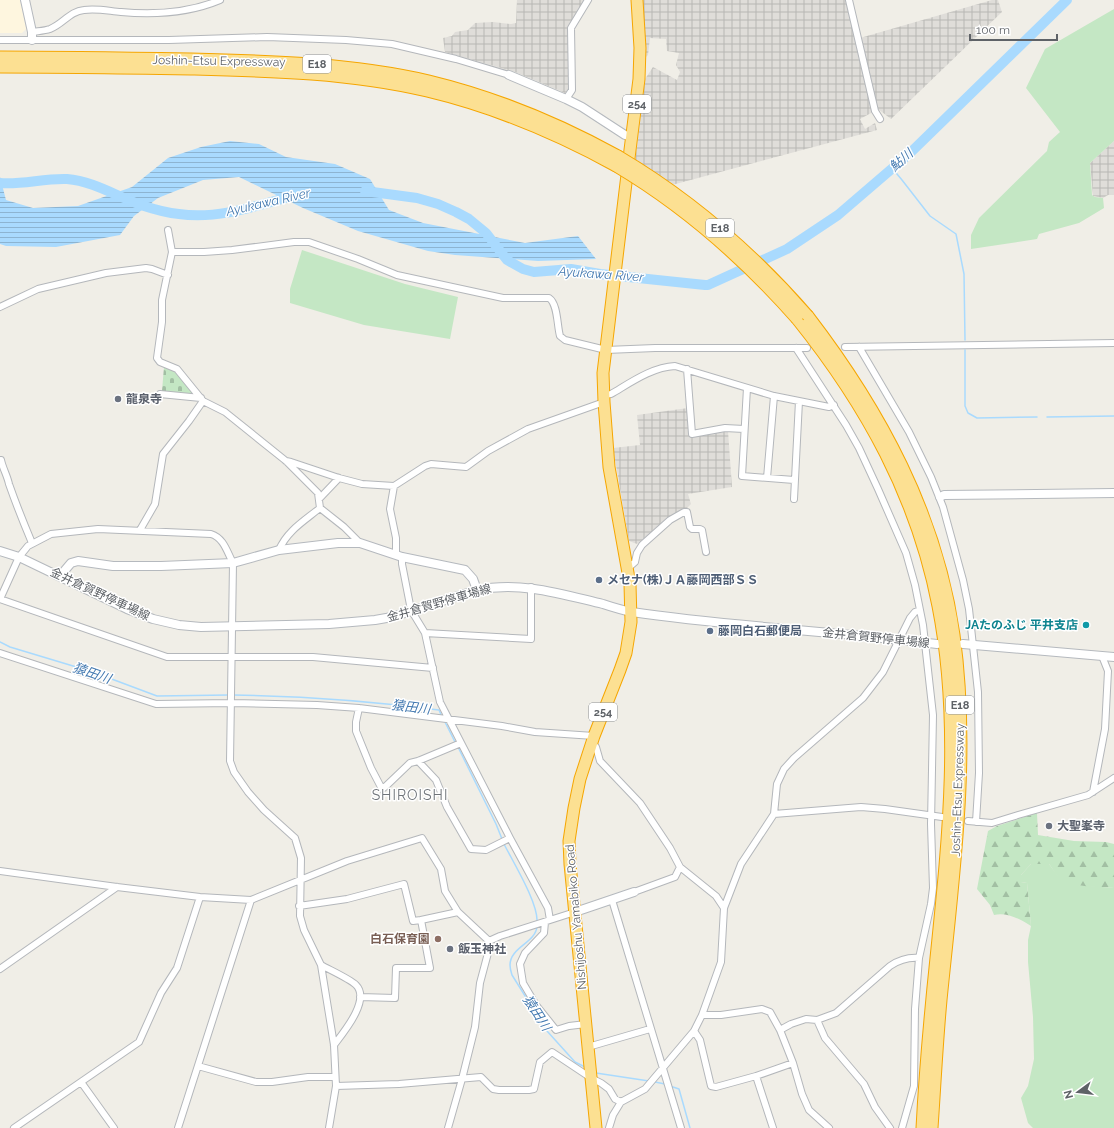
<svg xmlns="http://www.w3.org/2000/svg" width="1114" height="1128" viewBox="0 0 1114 1128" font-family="Raleway,'Noto Sans JP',sans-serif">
	<defs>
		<pattern id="industrial-grid" width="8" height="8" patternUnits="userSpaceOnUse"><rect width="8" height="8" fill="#dfddd9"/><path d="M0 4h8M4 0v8" fill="none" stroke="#b8b7b4"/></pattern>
		<pattern id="forest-firs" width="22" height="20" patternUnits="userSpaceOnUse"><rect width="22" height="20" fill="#c4e7c4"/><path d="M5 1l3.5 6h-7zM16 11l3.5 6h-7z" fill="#a2bfa3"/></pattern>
		<pattern id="cemetery-stones" width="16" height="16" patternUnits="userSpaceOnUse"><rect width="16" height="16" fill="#c4e7c4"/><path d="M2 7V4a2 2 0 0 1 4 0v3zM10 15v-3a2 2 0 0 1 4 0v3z" fill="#a2bfa3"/></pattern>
		<pattern id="water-rules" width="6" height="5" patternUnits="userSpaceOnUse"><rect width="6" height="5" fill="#a9dafe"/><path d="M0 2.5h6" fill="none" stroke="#8db4d1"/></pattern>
	</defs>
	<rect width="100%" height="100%" fill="#f0eee7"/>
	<!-- commercial -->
	<path fill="#fef6df" d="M0,0H20L26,29L22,33H0Z"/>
	<!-- industrial -->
	<path fill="url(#industrial-grid)" d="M517,0H584L569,25L568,90L565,93L515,72L445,52L443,38L452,36L455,32L468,30L475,23L493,22L511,24L516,23Z
		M642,0H846L873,112L860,119L865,129L875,123L877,130L672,185L635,162L645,79L653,67L677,80L680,72L676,65L679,53L667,51L666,39L650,38L648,55L645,58Z
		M992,0H998L1002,12L891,119L878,109L860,38Z
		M1114,141V195H1108L1103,198L1093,196L1090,163Z
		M688,408L690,436L728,431L732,487L688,494L691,504L686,509L669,518L637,544L629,541L613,448L640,445L637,415Z"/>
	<!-- green -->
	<path fill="#c4e7c4" d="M1114,9V141L1090,163L1092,195L1095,197L1103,198L1104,208L1079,223L1039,234L1037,239L971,249V235L979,218L1047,151L1049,142L1060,132L1026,88L1045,49Z
		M302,250L405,284L458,297L450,339L364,325L290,303V289Z
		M1031,864H1049L1058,876L1079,885L1114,888V1128H1033L1028,1123L1021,1098L1028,1086L1034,1059L1033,1017L1028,962V940L1031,926L1027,883L1021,882V875Z"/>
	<!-- forest -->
	<path fill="url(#forest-firs)" d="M1037,813L1038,835L1074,841L1106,842L1114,844V888C1101,887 1075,887 1063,881C1057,878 1053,869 1049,864H1031L1021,875V882L1027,883L1031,926C1020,919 1007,912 994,915L990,905L977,889L988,831L997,826Z"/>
	<!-- cemetery -->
	<path fill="url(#cemetery-stones)" d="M164,367L176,371L195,395L162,391Z"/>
	<!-- water -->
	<path fill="url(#water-rules)" d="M230,141L259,144L286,157L335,164L370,179L389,210L423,223L525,243L578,236L596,259L538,261L455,255L428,251L358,231L303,208L239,177L203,180L158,198L134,216L120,235L56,247L6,246L0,244V177L6,200L33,208L78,206L132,187L168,158L201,147Z"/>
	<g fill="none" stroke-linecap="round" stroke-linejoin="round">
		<!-- stream -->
		<path stroke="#a9dafe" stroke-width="1.5" d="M892,168L902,180L930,216L956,234L964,274L965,340
			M965,350V406L968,413L977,418L1037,417
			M1047,417L1114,416
			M0,642L10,647L93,672L157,696L229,695
			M233,695C302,696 371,701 439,710L442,717
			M444,720L456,744
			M458,747L496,824L502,839
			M504,844C513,862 539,904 537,923
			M537,926C536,943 510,947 510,965C510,968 511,972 512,975L547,1031L575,1062L585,1067
			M596,1073L649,1081
			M655,1082L665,1084
			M670,1086L679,1089L690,1128"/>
		<!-- river -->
		<path stroke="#a9dafe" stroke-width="10" d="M0,183C22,185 44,178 67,179C93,181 116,196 141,205C153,209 167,213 179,214C218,220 259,205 296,195
			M365,191L417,198L438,204L456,212L469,219L486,233L507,260L523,269L534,272L571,269L600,274L705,285H708L787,249L838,215L909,154L1067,0"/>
		<!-- street casing -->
		<g stroke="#b4b7bb" stroke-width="8">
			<path id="street" d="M849,0L875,111L880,119
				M32,32C38,31 44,31 50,29C63,24 70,11 84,10C96,8 109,11 121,12C154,15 189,13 220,0
				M0,40H169L267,37L346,40L392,44L456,59L509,75
				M566,99L572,90L571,28L588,0
				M168,230L172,252L162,300V322L157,358L160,362L177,369L203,401L225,412L286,461L318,493L320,508L344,527L360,543
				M172,252H204L232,250L294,242H309L358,259L397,275L503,298H549C558,304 557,326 560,336L565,340L606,350L655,348H807
				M0,307L38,289L106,273L146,268L152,269L168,275
				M845,347L1114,343
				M859,347L909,432L931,477L943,507L963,580L969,609L978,692L979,773L976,822
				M796,348L846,425L859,448L878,489L906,553L915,585L923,625L933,715L931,824L933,888L931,904L919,958L915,1009L914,1086L902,1128
				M687,369L692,434L725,428L744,429
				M747,388L742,476L794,480
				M160,394L201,398
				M604,395L611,394C630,383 652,367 675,366L774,396L829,407L834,405
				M1,460C3,469 7,475 9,484C16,504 24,524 32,543
				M286,461L291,462L339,478L362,484L394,486L425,466L431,464L466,467L488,451L528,429L604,402
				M767,478L774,396
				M394,486L390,509L396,538V555
				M319,499L339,478
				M794,499L799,401
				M140,530L155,504L163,454L189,421L203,401
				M279,550C287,531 304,521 320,508
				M402,557V564L411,610L425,633L440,702L510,838L548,908L550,920
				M627,569L635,562L637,553L642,545L670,520L684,512H687L690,527L692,529H700L702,530L706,552
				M0,599L19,557L28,546L51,534L98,529L211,534C224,538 227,552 233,563L230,761L234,772L248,792L264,810L295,838L301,858L300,916L304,930L321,965L334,1045L336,1086L329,1128
				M0,599L167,657H313L433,668
				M425,633L531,639V587
				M0,653L156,704L232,703L317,705L359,708L502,726L535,732L594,736
				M359,708L356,722V731L371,768L382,789L386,786L410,763L418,761L461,743
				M592,742L596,747L600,761L640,803L670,848L680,867L716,896L724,908
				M418,761L436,780L447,807L471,849L486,850L510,838
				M1093,792L1105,729L1108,671L1102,656
				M774,814L861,807L885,809L942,817
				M968,821L992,823L1018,815L1088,795L1114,778
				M0,871L117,887L200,897L251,900L347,861L422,838L441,869L445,891L458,912L489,941
				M634,892L675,877L680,867
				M612,900L681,1128
				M299,906L347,899L404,884L413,921L421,920
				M545,922L544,933L525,953L520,964L523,983L536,1005L556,1030L569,1026L586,1024
				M489,941L500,936L575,912
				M321,965C330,970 350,979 356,985C371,1000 343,1033 334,1045
				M0,969L117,887
				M360,997L395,998L396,968H430L421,920L458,912
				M702,1015H721L762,1009L770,1012L780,1030L791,1024L806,1019L817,1020L836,1013L890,966C899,960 908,957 919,958
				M817,1020L825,1038L864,1084L875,1107L890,1128
				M780,1030L793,1063L802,1094L809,1110L829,1128
				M694,1031L700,1040L711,1086L716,1087L756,1076L773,1128
				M588,1047L650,1029
				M198,1066L256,1082H272L308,1077H335
				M756,1076L793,1063
				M81,1082L114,1128
				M336,1086L399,1084L481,1077L493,1089L499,1090H529L534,1089L540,1062L552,1052L591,1078L601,1083L609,1089L615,1099L621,1102
				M14,1128L139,1042L161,993L177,968L200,897
				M178,1128L251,900
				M448,1128L462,1079L475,1027L480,983L488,953L489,941
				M609,1128L613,1115L621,1102L645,1089L694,1031L702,1015L721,962L724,908L741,864L774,814L777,784L784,769L794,758L863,698L883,672L910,618L915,612L920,610"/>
		</g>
		<!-- secondary casing -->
		<g stroke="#b5b9be" stroke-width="10">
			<path id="secondary" d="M25,0L32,32V40
				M509,75L566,99L582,107L625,135L632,137
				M940,497L944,495L1114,493
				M0,551L19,557L127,609L153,619L179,625L201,627L329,624L375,620L392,617L477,590C521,581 561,594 603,604C612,607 622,610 632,612C733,627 835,631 937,644
				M60,576L71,563L78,561L113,566H161L233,563L279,550L338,543H360L402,557L465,570L473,579L477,590
				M963,644L1114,657
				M575,912L634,892"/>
		</g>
		<!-- highway casing -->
		<g stroke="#f5a602" stroke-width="13">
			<path id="highway" d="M0,57C64,57 128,58 191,59C271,61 351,63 429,81C495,97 558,123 618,156
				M0,67C65,67 129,68 194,69C272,71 351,73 427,91C494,107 556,133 616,166
				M808,316C881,411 937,515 954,635C971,757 953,879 941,1000C937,1043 935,1085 932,1128
				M797,319C866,405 917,497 938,606C961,723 948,841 936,958C930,1015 925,1071 922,1128
				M596,1128L570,864L569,841L574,808L580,779L594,736L620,670L626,653L631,622L630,584L609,467L604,402L603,373L630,150L639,79L640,48L637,0"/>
		</g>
		<!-- street -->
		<use href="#street" stroke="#fff" stroke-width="6"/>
		<!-- secondary -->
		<use href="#secondary" stroke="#fff" stroke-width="8"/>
		<!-- highway -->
		<use href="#highway" stroke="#fce092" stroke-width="11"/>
		<!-- highway-bridge casing -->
		<g stroke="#f5a602" stroke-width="13" stroke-linecap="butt">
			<path id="highway-bridge" d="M618,156C691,199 753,253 808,316
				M616,166C685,207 744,259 797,319"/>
		</g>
		<!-- highway-bridge -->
		<use href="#highway-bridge" stroke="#fce092" stroke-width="11"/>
	</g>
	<!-- markers -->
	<g fill="#6b7280" stroke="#fff" stroke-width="1.5">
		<circle cx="118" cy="399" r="4"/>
		<circle cx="1049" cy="826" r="4"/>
		<circle cx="450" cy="949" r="4"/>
	</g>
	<g fill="#5c6f8a" stroke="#fff" stroke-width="1.5">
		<circle cx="599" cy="580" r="4"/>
		<circle cx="710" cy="631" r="4"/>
	</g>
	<circle fill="#0f9aa8" stroke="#fff" stroke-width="1.5" cx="1086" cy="625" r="4"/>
	<circle fill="#8d6e63" stroke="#fff" stroke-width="1.5" cx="438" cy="939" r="4"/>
	<g text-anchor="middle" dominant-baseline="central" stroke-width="3" stroke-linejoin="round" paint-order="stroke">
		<!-- shield labels -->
		<g fill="#fff" stroke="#8e9195" stroke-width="1">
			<rect x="303" y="55" width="28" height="18" rx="3"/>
			<rect x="623" y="95" width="28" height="18" rx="3"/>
			<rect x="706" y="219" width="28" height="18" rx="3"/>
			<rect x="946" y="696" width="28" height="18" rx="3"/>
			<rect x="589" y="703" width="28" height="18" rx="3"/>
		</g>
		<g font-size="11" font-weight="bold" fill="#5e6267">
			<text x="317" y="64">E18</text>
			<text x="637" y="104">254</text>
			<text x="720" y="228">E18</text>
			<text x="960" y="705">E18</text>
			<text x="603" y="712">254</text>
		</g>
		<!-- street labels -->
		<g font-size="12" fill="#5e6267" stroke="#fff">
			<text transform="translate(219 61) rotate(1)">Joshin-Etsu Expressway</text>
			<text transform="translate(100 594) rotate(25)">金井倉賀野停車場線</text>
			<text transform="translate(439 603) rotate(-16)">金井倉賀野停車場線</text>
			<text transform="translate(876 638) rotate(6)">金井倉賀野停車場線</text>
			<text transform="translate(958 790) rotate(-88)">Joshin-Etsu Expressway</text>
			<text transform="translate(576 917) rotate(-95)">Nishijoshu Yamabiko Road</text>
		</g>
		<!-- worship labels -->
		<g font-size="12" font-weight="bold" fill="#5b616d" stroke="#fff" text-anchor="start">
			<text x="126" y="399">龍泉寺</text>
			<text x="1057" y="826">大聖峯寺</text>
			<text x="458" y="949">飯玉神社</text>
		</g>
		<!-- service labels -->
		<g font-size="12" font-weight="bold" fill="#4e5e75" stroke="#fff" text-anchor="start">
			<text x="607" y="580">メセナ(株)ＪＡ藤岡西部ＳＳ</text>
			<text x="718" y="631">藤岡白石郵便局</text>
		</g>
		<!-- culture labels -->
		<g font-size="12" font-weight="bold" fill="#0d838f" stroke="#fff" text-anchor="end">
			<text x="1078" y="625">JAたのふじ 平井支店</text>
		</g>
		<!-- education labels -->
		<g font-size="12" font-weight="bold" fill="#785e54" stroke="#fff" text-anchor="end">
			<text x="430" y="939">白石保育園</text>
		</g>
		<!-- water labels -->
		<g font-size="13" font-style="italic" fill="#447ab1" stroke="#fff">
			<text transform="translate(901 160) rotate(-41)">鮎川</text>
			<text transform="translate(268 202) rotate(-13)">Ayukawa River</text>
			<text transform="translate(601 274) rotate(4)">Ayukawa River</text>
			<text transform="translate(92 673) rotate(19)">猿田川</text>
			<text transform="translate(411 707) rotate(7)">猿田川</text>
			<text transform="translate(537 1013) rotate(57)">猿田川</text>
		</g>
		<!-- quarter labels -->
		<g font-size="14" letter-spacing="1" fill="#6f7479" stroke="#fff">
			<text x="410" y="795">SHIROISHI</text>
		</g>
	</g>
	<!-- north arrow -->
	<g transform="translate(1078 1092) rotate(255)" stroke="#ffffff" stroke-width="3" paint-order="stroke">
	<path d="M0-3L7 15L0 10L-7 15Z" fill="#5e6267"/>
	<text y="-6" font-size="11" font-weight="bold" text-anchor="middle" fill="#5e6267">N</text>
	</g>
	<!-- scale -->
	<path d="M970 34v6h87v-6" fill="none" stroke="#5e6267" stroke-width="2"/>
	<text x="976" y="34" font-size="12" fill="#5e6267" stroke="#ffffff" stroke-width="3" paint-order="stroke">100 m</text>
</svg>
